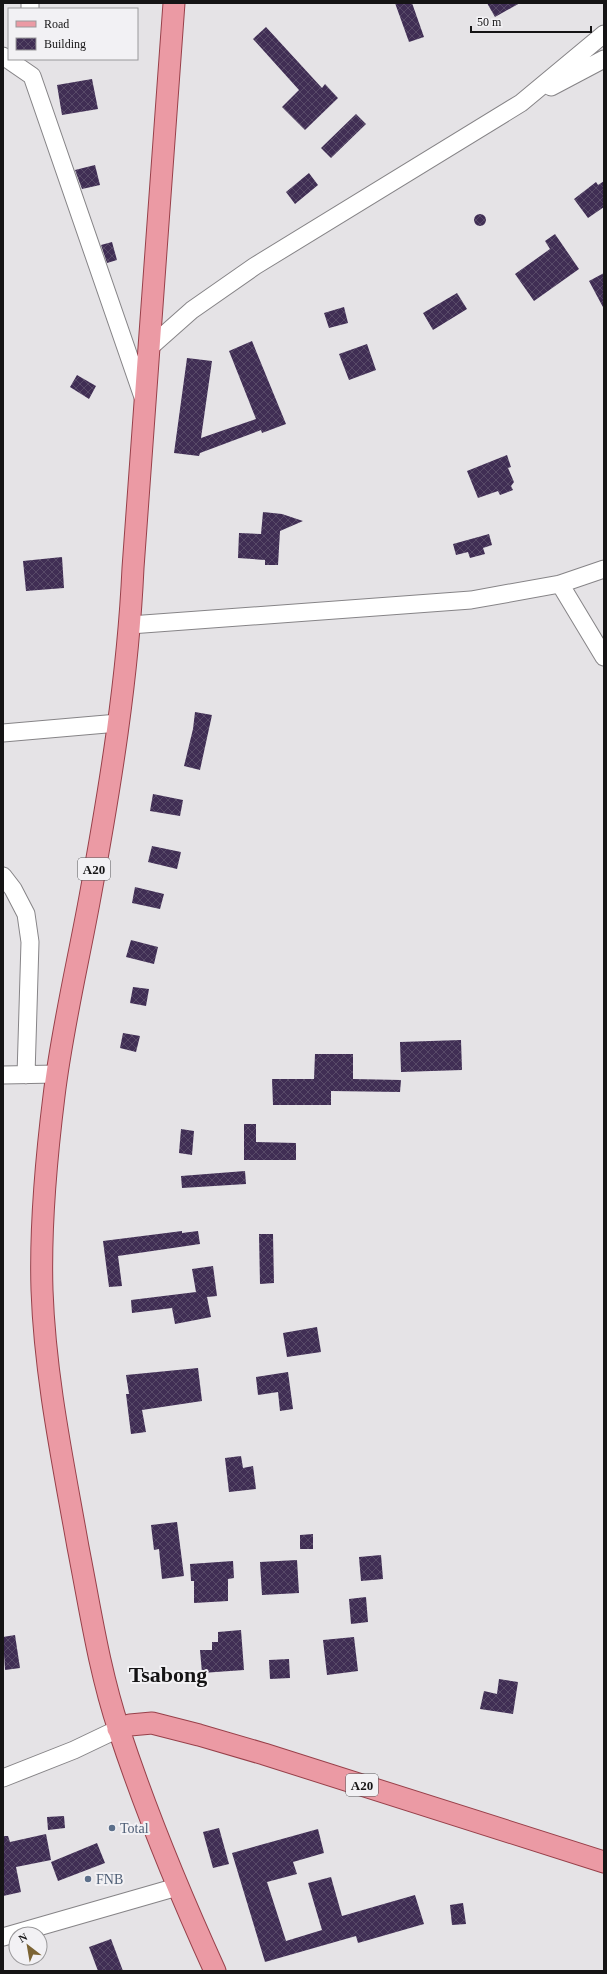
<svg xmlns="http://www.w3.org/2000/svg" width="607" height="1974" viewBox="0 0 607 1974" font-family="Georgia,serif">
	<defs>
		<pattern id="building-cross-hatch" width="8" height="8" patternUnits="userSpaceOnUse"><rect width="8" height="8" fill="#402e54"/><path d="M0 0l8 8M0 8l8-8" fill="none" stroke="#584a68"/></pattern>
	</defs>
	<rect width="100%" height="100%" fill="#e5e3e6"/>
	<!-- building -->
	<path fill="url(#building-cross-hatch)" d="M395,3H412L424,37L409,42Z
		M487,3H520L495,17Z
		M266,27L322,88L325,84L338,98L305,130L282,107L299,90L253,39Z
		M92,79L98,109L62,115L57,85Z
		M356,114L366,124L331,158L321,148Z
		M95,165L100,185L82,189L75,170Z
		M309,173L318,185L295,204L286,192Z
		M604,181V207L588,218L574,199L596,182L598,185Z
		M474 220a6 6 0 1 1 12 0a6 6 0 1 1-12 0Z
		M555,234L579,269L534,301L515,274L550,249L545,241Z
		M112,242L117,260L107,263L101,245Z
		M604,273V309L589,281Z
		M457,293L467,309L433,330L423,313Z
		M344,307L348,323L329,328L324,313Z
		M252,341L286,424L262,433L261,430L200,453L199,456L174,453L187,358L212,361L201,438L256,419L229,351Z
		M367,344L376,370L349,380L339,354Z
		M77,375L96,386L89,399L70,387Z
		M507,455L511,467L508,468L514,482L511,486L513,490L500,495L498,491L478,498L467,471Z
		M263,512L282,514L303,521L280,531L278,565H265V560L238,558L239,533L261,534Z
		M489,534L492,545L483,548L485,554L470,558L468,552L456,555L453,544Z
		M62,557L64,588L26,591L23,561Z
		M195,712L212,715L200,770L184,766L193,729Z
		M153,794L183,800L180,816L150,811Z
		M152,846L181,852L177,869L148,862Z
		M135,887L164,894L160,909L132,903Z
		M131,940L158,947L154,964L126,957Z
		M133,987L149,989L146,1006L130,1003Z
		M123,1033L140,1036L136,1052L120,1048Z
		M461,1040L462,1070L401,1072L400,1042Z
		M315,1054H353V1079L401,1080L400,1092L331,1091V1105H273L272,1079H314Z
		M244,1124H256V1142L296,1143V1160H244Z
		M181,1129L194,1131L192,1155L179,1153Z
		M245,1171L246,1184L182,1188L181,1176Z
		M182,1231V1233L198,1231L200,1244L118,1256L122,1286L109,1287L103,1241Z
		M259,1234H273L274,1283L260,1284Z
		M213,1266L217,1296L207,1297L211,1317L175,1324L172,1308L132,1313L131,1300L196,1292L192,1269Z
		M317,1327L321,1352L287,1357L283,1333Z
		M198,1368L202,1401L142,1410L146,1432L131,1434L126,1394H129L126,1375Z
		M288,1372L293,1409L280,1411L278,1392L258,1395L256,1377Z
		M241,1456L243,1468L253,1466L256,1489L229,1492L225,1458Z
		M177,1522L184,1576L162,1579L159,1549L154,1550L151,1525Z
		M313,1534V1549H300V1535Z
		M381,1555L383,1579L361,1581L359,1557Z
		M297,1560L299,1593L262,1595L260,1562Z
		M233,1561L234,1578L228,1579V1601L194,1603V1581H191L190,1564Z
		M366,1597L368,1622L351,1624L349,1599Z
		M241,1630L244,1670L202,1673L200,1650H212V1642H218V1632Z
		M15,1635L20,1668L5,1670L3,1637Z
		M354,1637L358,1671L327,1675L323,1640Z
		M289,1659L290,1678L270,1679L269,1660Z
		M499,1679L518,1682L513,1714L480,1709L484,1691L497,1694Z
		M64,1816L65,1828L48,1830L47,1817Z
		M219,1828L229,1864L213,1868L203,1832Z
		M318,1829L324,1853L293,1862L297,1874L267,1882L286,1941L322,1930L308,1883L331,1877L342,1916L415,1895L424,1924L358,1943L356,1936L265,1962L232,1853Z
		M46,1834L51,1860L16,1867L21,1892L3,1896V1836H8L10,1842Z
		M97,1843L105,1863L58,1881L51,1862Z
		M463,1903L466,1924L452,1925L450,1905Z
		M111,1939L123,1971H98L89,1947Z"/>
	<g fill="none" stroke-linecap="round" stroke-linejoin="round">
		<!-- minor casing -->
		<g stroke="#868487" stroke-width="19">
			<path id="minor" d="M30,3V9
				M3,56L32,76L144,400
				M551,87L604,59
				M148,349L192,310L255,266L521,103L604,34
				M560,584L604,657
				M130,625L471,600L560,584L604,569
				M3,733L118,723
				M3,876L13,889L26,914L30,942L26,1075
				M3,1075L57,1074
				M3,1778L74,1750L118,1729
				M3,1937L177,1887"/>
		</g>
		<!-- major casing -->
		<g stroke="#98404a" stroke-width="23">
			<path id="major" d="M174,3L133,568C128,678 110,788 90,897C78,963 62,1029 54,1096C46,1160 40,1225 42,1290C45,1377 63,1462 78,1547C90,1608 99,1670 119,1730C146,1812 179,1892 215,1971
				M118,1729L130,1725L152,1723L199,1735L264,1754L604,1862"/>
		</g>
		<!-- minor -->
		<use href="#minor" stroke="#fff" stroke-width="17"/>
		<!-- major -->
		<use href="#major" stroke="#eb9aa4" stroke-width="21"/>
	</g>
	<!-- markers -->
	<g fill="#5c6f8a" stroke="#f2f1f4" stroke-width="1.5">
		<circle cx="112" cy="1828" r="4"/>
		<circle cx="88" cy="1879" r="4"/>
	</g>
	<g text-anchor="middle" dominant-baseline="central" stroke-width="4" stroke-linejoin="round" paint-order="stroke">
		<!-- shield labels -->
		<g fill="#f2f1f4" stroke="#575658" stroke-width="1">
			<rect x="78" y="858" width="32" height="22" rx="3"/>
			<rect x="346" y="1774" width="32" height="22" rx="3"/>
		</g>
		<g font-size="13" font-weight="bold" fill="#151415">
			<text x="94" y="869">A20</text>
			<text x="362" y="1785">A20</text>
		</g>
		<!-- service labels -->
		<g font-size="14" fill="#4e5e75" stroke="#f2f1f4" text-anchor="start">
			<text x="120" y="1828">Total</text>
			<text x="96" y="1879">FNB</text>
		</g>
		<!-- town labels -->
		<g font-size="22" font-weight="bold" fill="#151415" stroke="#f2f1f4">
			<text x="168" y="1674">Tsabong</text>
		</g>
	</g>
	<!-- border -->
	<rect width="607" height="1974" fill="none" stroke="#151415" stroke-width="8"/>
	<!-- legend -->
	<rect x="8" y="8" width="130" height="52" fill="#f2f1f4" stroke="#9a999b"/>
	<rect x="16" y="21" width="20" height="6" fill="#eb9aa4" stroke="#9a999b"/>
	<text x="44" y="28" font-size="12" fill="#151415">Road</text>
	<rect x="16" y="38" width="20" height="12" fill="url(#building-cross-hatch)" stroke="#9a999b"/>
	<text x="44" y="48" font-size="12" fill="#151415">Building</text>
	<!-- north arrow -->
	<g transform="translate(28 1946) rotate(329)"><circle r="19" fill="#f2f1f4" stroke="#9a999b"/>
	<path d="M0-3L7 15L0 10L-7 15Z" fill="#7c6434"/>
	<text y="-6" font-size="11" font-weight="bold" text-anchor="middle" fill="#151415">N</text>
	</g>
	<!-- scale -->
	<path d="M471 26v6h120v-6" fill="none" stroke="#151415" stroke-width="2"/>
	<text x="477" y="26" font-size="12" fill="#151415" stroke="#f2f1f4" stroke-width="3" paint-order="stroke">50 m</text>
</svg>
